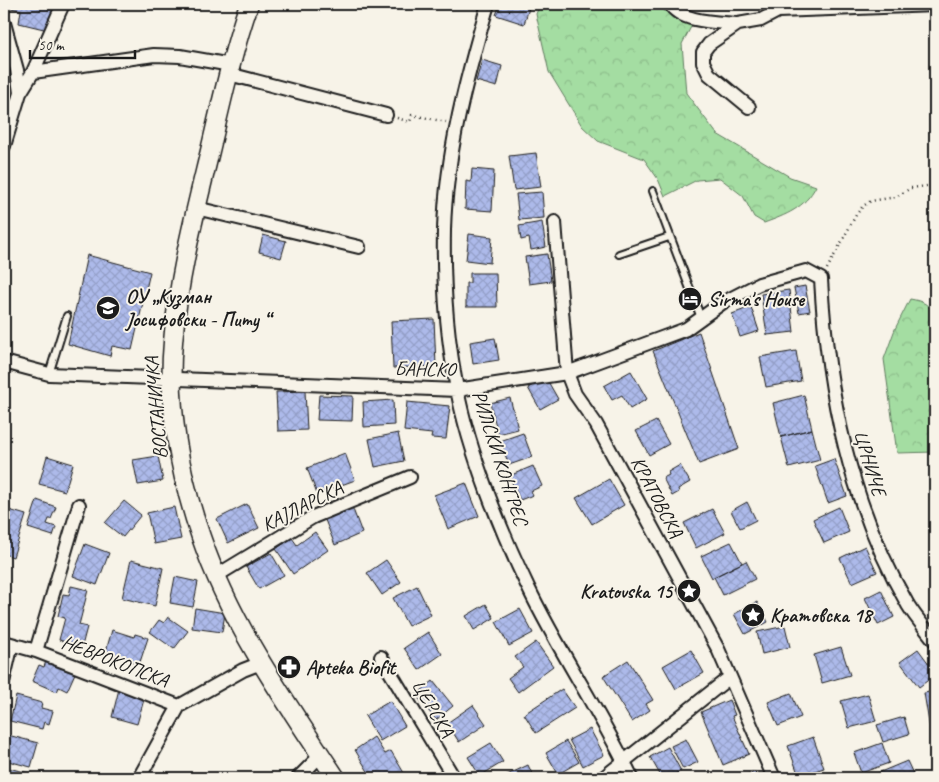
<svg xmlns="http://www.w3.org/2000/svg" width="939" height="782" viewBox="0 0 939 782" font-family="Caveat,sans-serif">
	<defs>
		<pattern id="forest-crowns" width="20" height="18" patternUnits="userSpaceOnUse" patternTransform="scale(1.25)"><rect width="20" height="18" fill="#a4dda2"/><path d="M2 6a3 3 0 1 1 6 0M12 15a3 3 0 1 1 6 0" fill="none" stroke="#8dbd8b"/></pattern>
		<pattern id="building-cross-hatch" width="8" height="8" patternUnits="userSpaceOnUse" patternTransform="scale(1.25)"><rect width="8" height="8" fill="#adbaea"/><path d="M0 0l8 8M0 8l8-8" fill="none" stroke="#949fc8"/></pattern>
	</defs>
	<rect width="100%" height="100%" fill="#f7f3e8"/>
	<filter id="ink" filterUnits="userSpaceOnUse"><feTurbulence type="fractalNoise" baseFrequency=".02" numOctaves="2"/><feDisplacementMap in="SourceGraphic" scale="10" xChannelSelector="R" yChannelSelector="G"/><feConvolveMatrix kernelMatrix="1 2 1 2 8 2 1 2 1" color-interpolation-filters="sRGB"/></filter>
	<g filter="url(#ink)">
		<!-- forest -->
		<path fill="url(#forest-crowns)" stroke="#607c5f" d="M540,4H656C665,14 680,17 692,25L682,44L686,93L717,134L790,177L816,186C805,208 786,215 764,223L754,217L743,196L720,178L697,180L665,196L658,179L644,159L598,141L582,126L549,72L536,14Z
			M910,299C922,301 930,304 935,316V452L897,453L884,359L895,329Z"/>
		<!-- building -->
		<path fill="url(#building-cross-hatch)" stroke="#1c1c1c" d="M11,4H56L48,30L19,23L21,10L11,8Z
			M500,4L530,5L524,24L496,15Z
			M482,60L502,66L497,87L476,81Z
			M536,153L541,187L514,190L509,156Z
			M472,169L494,171L492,211L465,209L466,181L471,182Z
			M542,192L544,218L519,220L516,194Z
			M542,222L546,247L531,250L529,238L521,240L519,226Z
			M469,234L492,237L490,263L466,260Z
			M263,235L286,241L281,258L259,252Z
			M547,254L551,281L529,284L525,257Z
			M87,255L150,272L132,350L112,346L110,356L68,344Z
			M470,273H496L497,307H466V283H470Z
			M805,286L810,311L799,313L794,288Z
			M789,290L794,332L767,335L761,294Z
			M751,307L759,331L740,337L732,314Z
			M434,319L436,366L393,368L391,321Z
			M699,332L739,449L699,464L653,351Z
			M495,338L499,360L473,364L470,342Z
			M796,351L801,381L766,387L760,357Z
			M631,371L647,399L630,409L622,395L612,400L604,386Z
			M546,378L558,399L540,409L528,388Z
			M305,391L307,430L278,431L276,392Z
			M319,395L353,396L352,421L317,420Z
			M804,395L812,429L781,437L773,403Z
			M510,398L518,429L498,434L490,403Z
			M393,400L394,425L364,427L363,402Z
			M407,402L450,406L446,439L431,438L432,434L404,431Z
			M656,421L669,444L649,455L636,431Z
			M812,429L820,460L789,468L781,437Z
			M398,433L404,461L375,467L369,439Z
			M523,433L532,457L509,465L500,441Z
			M345,453L355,480L317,494L307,468Z
			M47,456L73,464L65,491L39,484Z
			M158,456L163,481L138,485L133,460Z
			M834,459L847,496L828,503L815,466Z
			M680,465L690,482L678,489L679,492L672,496L663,478L669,475L668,472Z
			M533,466L542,486L531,491L533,495L520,500L509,476Z
			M609,479L624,505L592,524L576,498Z
			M466,483L479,516L448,529L434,495Z
			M37,500L56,507L51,519H49L47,524L56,527L53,536L28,528Z
			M124,501L141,515L123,537L105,523Z
			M747,502L756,520L740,528L731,511Z
			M247,504L259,528L228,543L217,519Z
			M351,504L362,533L335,545L323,515Z
			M174,507L181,539L154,544L147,513Z
			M839,507L849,532L824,543L813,519Z
			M712,509L725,533L696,548L684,523Z
			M9,510L26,515L13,557L4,554V527Z
			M315,532L328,550L293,574L276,549L292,538L297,545Z
			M731,542L742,563L712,578L701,556Z
			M85,544L109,553L97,585L73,576Z
			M865,546L877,572L852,583L840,558Z
			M271,553L284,575L259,589L246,567Z
			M131,560L163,568L155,606L122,598Z
			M386,560L401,582L382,595L367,573Z
			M746,561L755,579L723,595L714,577Z
			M175,577L198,582L193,607L170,603Z
			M71,586L88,590L79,625L87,627L82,646L59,640L65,618L58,616L63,594L69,595Z
			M417,586L431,615L408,626L393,598Z
			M881,590L894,617L878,625L865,598Z
			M757,602L768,622L745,634L734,614Z
			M486,604L494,618L474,630L466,616Z
			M195,608L225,613L222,632L192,628Z
			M520,609L533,633L509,646L496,622Z
			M168,617L188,631L174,649L150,632L159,620L164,623Z
			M785,626L790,647L762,654L757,632Z
			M112,630L134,637L135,634L148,638L139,665L116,657L117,655L106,651Z
			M428,632L442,654L419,670L404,648Z
			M536,642L553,666L518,692L508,678L523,667L515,657Z
			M841,647L850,675L822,683L814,655Z
			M918,649L935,672V675L919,687L900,662Z
			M691,650L704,673L676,689L663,666Z
			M47,658L76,671L67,691L59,687L57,692L32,681L39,665L44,667Z
			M628,660L653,700L646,704L650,710L632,722L603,676Z
			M433,681L453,706L436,720L416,695Z
			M119,689L145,696L137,724L112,717Z
			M562,689L575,708L536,733L524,714Z
			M935,691V730L930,729L924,693Z
			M791,693L801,717L778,726L768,702Z
			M868,694L876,721L849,728L841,701Z
			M16,696L42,703L41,708L53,711L49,724L44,722L42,729L10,721Z
			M729,700L735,715L732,716L749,754L723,765L701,712Z
			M390,701L405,726L380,741L365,716Z
			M473,705L486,724L459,742L447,723Z
			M904,717L909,734L883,742L877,725Z
			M590,729L604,755L583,766L569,740Z
			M4,734L38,743L31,767L4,760Z
			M374,737L385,754L391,751L407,778H372L355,750Z
			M813,737L824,768L799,776L788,746Z
			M686,739L698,762L683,769L671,746Z
			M566,741L579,762L558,774L546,753Z
			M491,743L503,762L480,776L468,757Z
			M882,743L889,763L861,773L854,753Z
			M668,747L681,771L667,778H662L650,757Z
			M907,761L915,778H881L878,773Z
			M528,765L534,778H501Z
			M4,767L37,775L36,778H4Z
			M755,772L758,778H741Z
			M828,773L830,778H814Z"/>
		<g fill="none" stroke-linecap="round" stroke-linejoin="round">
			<!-- lane casing -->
			<g stroke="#1c1c1c" stroke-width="10">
				<path id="lane" d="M653,191L701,318
					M619,254L669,237
					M49,374L67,316
					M4,691L15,644"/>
			</g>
			<!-- street casing -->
			<g stroke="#1c1c1c" stroke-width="16">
				<path id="street" d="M488,4C467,76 446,153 444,230C443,282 447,338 457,389C469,452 500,529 528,587C559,652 601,713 632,778
					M670,4C681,23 719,22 738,24
					M778,4V11L935,5
					M4,23L17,70L20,93L4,146
					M33,72L154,55L180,56L231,65
					M229,74L386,115
					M20,93L33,72L63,4
					M749,107L709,74L703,62V52L709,44L738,24L761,20L778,11
					M196,208L359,247
					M555,222L567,373L575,394L596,424L718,649L774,778
					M4,362L49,374L457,390L567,373L686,329L722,303L759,284L806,271L821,279C827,393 850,504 908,605C916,618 926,629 935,641
					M216,576L313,517L410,477
					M4,642L36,651L179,706
					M36,651L79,505
					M381,657L454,778
					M139,778L179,706L243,670L261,663
					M298,778L321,755
					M603,778L730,677"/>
			</g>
			<!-- secondary casing -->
			<g stroke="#1c1c1c" stroke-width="21">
				<path id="secondary" d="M249,4C232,53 221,105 209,155C194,217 178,279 173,342C167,406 180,477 201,537C231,625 286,702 336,778"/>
			</g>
			<!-- path -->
			<path stroke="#1c1c1c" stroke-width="2.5" stroke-dasharray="1 4" stroke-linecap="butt" d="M397,118L410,122L412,115L446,122
				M827,269L856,215L863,206L871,201L896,197L911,188L935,185"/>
			<!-- lane -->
			<use href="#lane" stroke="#f7f3e8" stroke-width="6"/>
			<!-- street -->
			<use href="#street" stroke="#f7f3e8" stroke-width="12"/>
			<!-- secondary -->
			<use href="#secondary" stroke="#f7f3e8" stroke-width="18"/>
		</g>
	</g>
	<!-- icons -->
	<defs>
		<g id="hotel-disc" transform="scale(1.25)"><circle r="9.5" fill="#1c1c1c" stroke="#f7f3e8"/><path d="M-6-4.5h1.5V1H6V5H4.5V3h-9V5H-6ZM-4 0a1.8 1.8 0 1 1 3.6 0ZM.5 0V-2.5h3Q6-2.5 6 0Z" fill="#fff"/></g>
		<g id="school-disc" transform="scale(1.25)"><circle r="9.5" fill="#1c1c1c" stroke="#f7f3e8"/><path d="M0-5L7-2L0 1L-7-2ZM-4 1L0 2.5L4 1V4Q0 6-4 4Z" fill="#fff"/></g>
		<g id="sight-disc" transform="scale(1.25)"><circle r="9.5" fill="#1c1c1c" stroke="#f7f3e8"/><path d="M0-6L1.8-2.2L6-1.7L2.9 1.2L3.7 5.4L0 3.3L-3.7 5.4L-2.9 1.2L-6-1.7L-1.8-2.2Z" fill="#fff"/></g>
		<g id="pharmacy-disc" transform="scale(1.25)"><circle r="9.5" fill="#1c1c1c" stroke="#f7f3e8"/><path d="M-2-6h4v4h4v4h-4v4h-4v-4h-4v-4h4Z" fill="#fff"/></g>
	</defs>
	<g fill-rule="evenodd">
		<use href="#hotel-disc" x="690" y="299"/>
		<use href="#school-disc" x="108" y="308"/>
		<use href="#sight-disc" x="689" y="591"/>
		<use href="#sight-disc" x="753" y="615"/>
		<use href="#pharmacy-disc" x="289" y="667"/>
	</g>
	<g text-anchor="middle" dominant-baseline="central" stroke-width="4" stroke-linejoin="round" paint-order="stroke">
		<!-- poi labels -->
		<g font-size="20" font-weight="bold" fill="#1c1c1c" stroke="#f7f3e8" text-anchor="start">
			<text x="126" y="296">ОУ „Кузман<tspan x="126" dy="23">Јосифовски - Питу “</tspan></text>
			<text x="708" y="299">Sirma's House</text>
			<text x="672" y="591" text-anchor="end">Kratovska 15</text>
			<text x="770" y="615">Кратовска 18</text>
			<text x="306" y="667">Apteka Biofit</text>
		</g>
		<!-- street labels -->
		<g font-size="20" fill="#1c1c1c" stroke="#f7f3e8">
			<text transform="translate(425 369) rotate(1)">БАНСКО</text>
			<text transform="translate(156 408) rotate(-95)">ВОСТАНИЧКА</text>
			<text transform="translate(500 458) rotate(72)">РИЛСКИ КОНГРЕС</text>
			<text transform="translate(870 463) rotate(73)">ЦРНИЧЕ</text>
			<text transform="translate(657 497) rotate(62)">КРАТОВСКА</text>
			<text transform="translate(302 506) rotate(-27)">КАЈЛАРСКА</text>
			<text transform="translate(115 661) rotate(21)">НЕВРОКОПСКА</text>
			<text transform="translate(433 708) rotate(59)">ЦЕРСКА</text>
		</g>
	</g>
	<!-- margin -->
	<rect width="939" height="782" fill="none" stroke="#f7f3e8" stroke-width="20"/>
	<rect x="10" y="10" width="919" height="762" fill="none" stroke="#1c1c1c" stroke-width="2" filter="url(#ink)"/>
	<!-- scale -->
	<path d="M30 50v8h105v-8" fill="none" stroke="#1c1c1c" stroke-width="2.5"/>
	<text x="38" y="50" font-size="15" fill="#1c1c1c" stroke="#f7f3e8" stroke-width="4" paint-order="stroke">50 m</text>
</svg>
